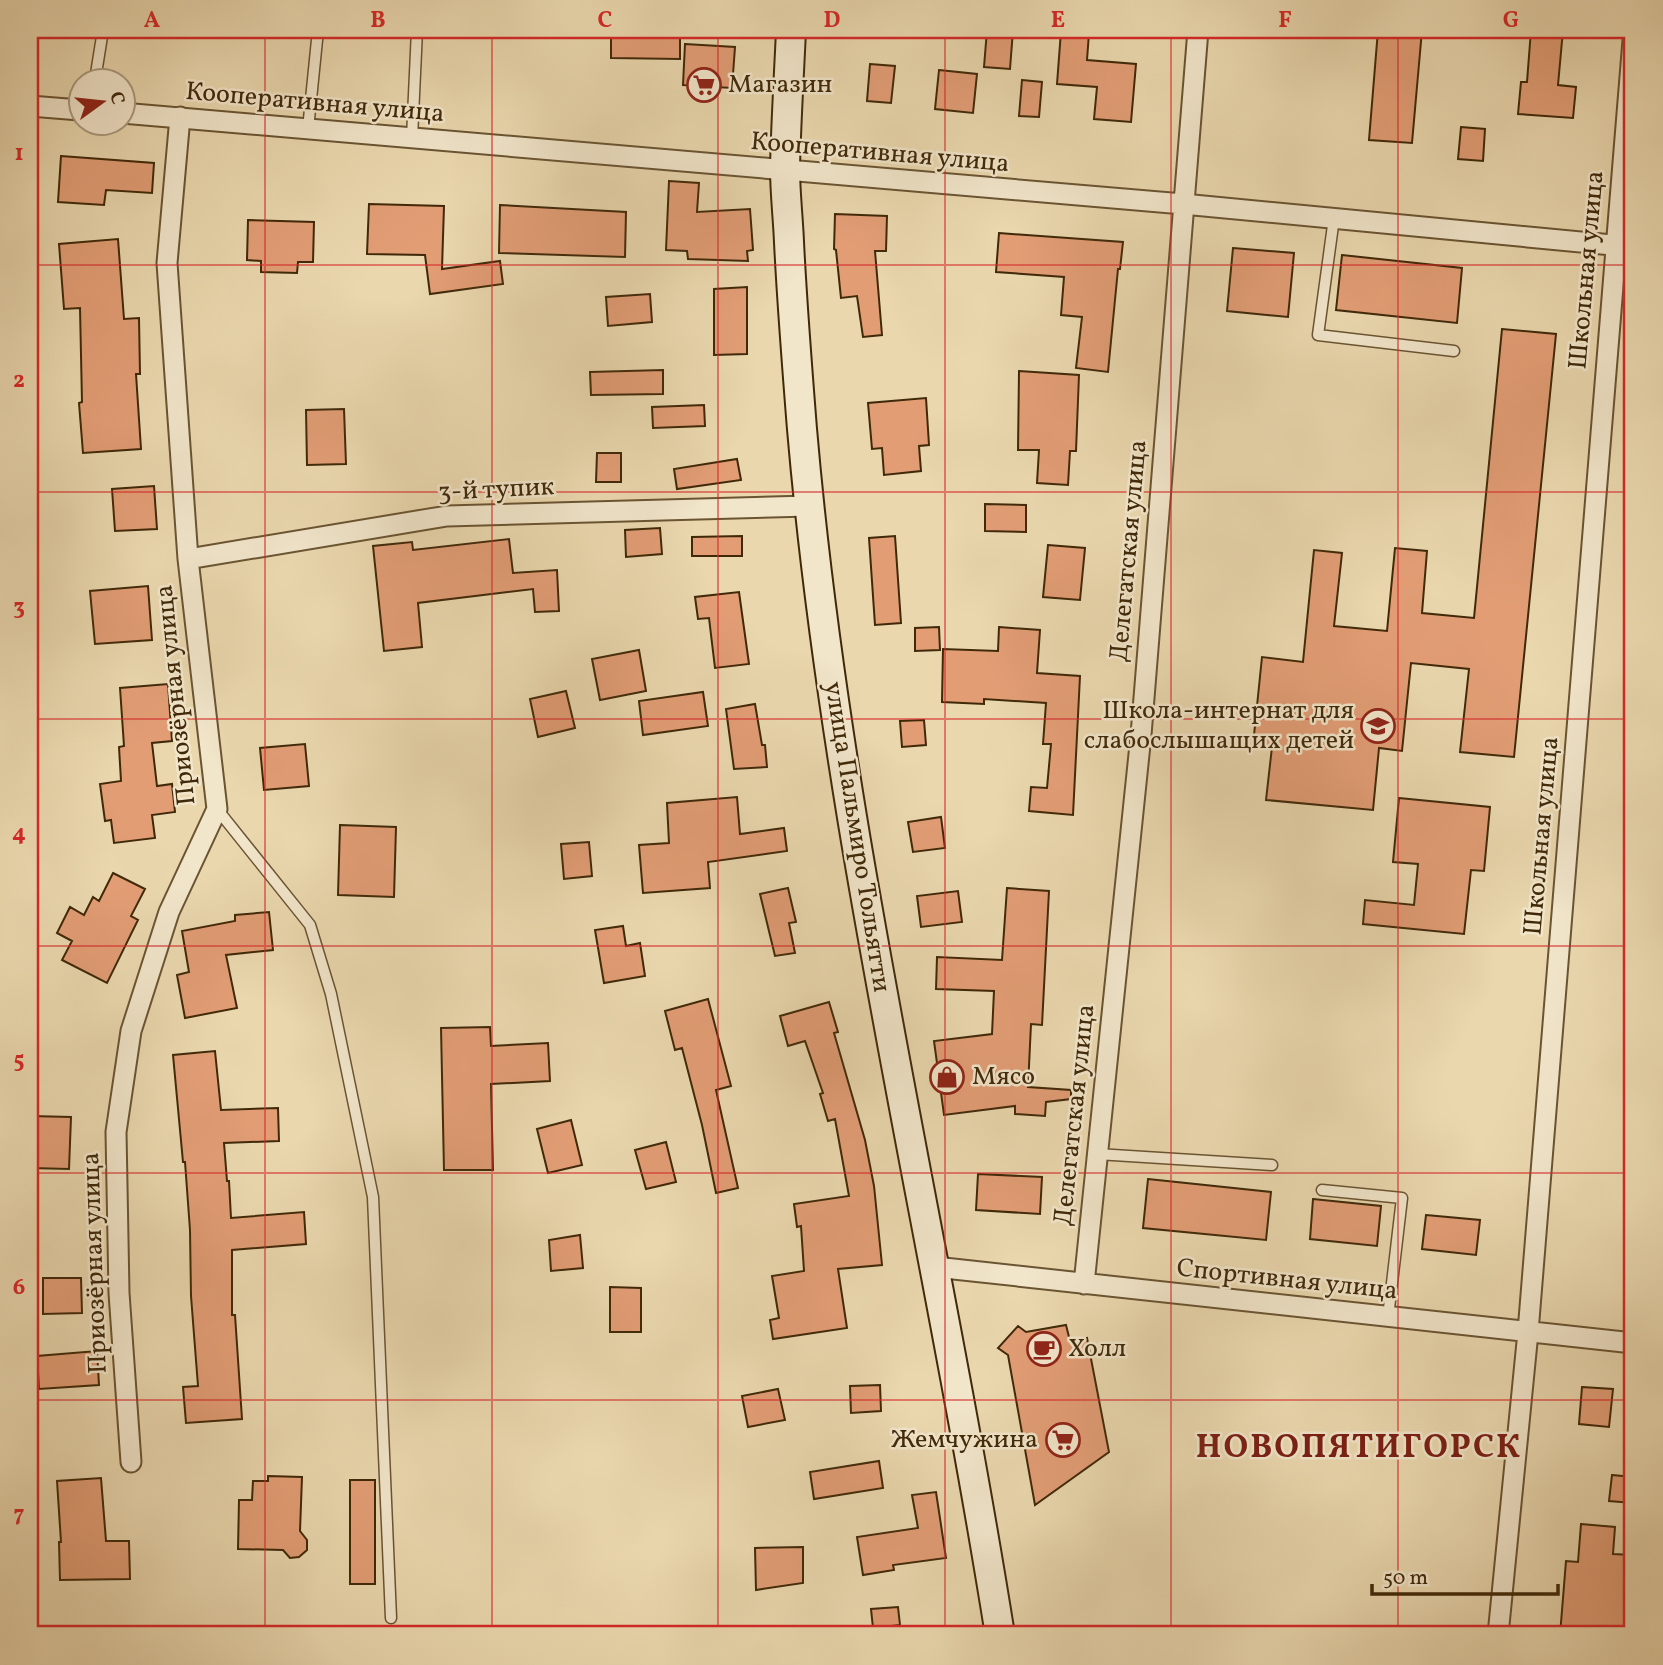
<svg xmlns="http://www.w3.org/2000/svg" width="1663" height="1665" viewBox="0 0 1663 1665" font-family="Vollkorn,serif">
	<rect width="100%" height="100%" fill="#ead7ae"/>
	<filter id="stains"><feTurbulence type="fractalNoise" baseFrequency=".00286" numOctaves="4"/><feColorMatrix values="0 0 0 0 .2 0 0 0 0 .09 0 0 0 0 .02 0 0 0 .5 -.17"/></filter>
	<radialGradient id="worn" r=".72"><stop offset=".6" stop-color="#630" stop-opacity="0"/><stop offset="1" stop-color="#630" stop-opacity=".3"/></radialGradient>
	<!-- building -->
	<path fill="#e29d75" stroke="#402909" stroke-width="2" d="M611,30H680V59L611,58Z
		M987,30H1013L1010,69L984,67Z
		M1378,30H1422L1412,143L1369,140Z
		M1531,30H1563L1558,85L1576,87L1573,118L1518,114L1521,82H1527Z
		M1061,31L1089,33L1087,60L1136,64L1131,122L1094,119L1097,87L1057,84Z
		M685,44L735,47L732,88L683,85Z
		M870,64L895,66L891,103L867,101Z
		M939,70L977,74L973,113L935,109Z
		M1022,80L1042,82L1039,117L1019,116Z
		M1461,127L1485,129L1483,161L1458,159Z
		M61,156L154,163L152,193L106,190L104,205L58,202Z
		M669,181L699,183L697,212L750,209L753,250L747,251L748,261L688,259L687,251L666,250Z
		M369,204L444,206L442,269L500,261L503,284L430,294L425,255L367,254Z
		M500,205L626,212L625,257L499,253Z
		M835,214L887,216L886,251H875L882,335L863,337L857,296L841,298L836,250L834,249Z
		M248,220L314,222L313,262H298L297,273L261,272V261L247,260Z
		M999,233L1123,242L1120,269H1118L1108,372L1076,368L1082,317L1061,315L1064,277L996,272Z
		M118,239L124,319L139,318L140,374H136L141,449L83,453L79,403L82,402L80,308L64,309L59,244Z
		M1233,248L1294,253L1288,317L1227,311Z
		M1342,255L1462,268L1457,323L1336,310Z
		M747,287V354L714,355V289Z
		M650,294L652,322L608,326L606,297Z
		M1502,329L1556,334L1514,757L1460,752L1469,669L1411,663L1402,751L1379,748L1373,810L1266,800L1272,747L1253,745L1262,657L1303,662L1314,550L1342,553L1334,626L1387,631L1395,548L1427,551L1422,613L1474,618Z
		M663,370V394L591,395L590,372Z
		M1019,371L1079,375L1076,451H1070L1068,485L1037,483L1039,450H1018Z
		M926,398L929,445L919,446L921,471L884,475L882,448L872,449L868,403Z
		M704,405L705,426L653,428L652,407Z
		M344,409L346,464L307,465L306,410Z
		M597,453H621V482H596Z
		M737,459L741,480L677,489L674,469Z
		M154,486L157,529L115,531L112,489Z
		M985,504L1026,505V532L985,531Z
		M660,528L662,554L626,557L625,530Z
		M742,536V556H692V537Z
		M895,536L901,623L875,625L869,538Z
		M509,539L513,573L557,570L559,611L535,612L533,589L418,603L422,647L384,651L373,546L412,542L413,550Z
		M1048,545L1085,548L1080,600L1043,597Z
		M148,586L152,640L95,644L90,591Z
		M739,592L749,664L715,668L709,618L698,619L695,597Z
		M939,627L940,650L915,651V628Z
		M999,627L1040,630L1037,673L1080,676L1073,815L1029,811L1031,787L1047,788L1051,744H1043L1046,703L984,699V704L942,702L943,649L998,651Z
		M639,650L646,691L600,700L592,659Z
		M168,684L172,741L152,743L157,786L172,784L175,812L152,815L155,838L114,843L111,820L105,821L100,784L121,781L119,747L124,746L120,688Z
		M566,691L575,728L538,737L530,699Z
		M703,692L708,726L643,735L639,701Z
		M755,704L762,745H765L767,767L734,769L726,709Z
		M924,720L926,745L902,747L900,721Z
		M305,744L309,786L264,790L260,748Z
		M737,797L740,834L784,828L787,851L708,862L710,888L643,893L639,845L669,843L667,803Z
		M1399,798L1490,807L1484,871L1471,870L1464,934L1363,924L1365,900L1414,905L1418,864L1393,862Z
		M941,817L945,848L913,852L908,822Z
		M340,825L396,827L394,897L338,895Z
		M589,842L592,876L564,879L561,844Z
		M113,873L145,889L131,916L138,920L107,983L62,960L72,941L57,933L70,907L84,915L93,897L99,901Z
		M788,888L796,922L789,923L795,953L775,956L760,894Z
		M1007,888L1049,891L1042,1025L1031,1024L1028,1087L1071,1090V1099L1046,1102L1045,1116L1015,1114V1106L944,1115L934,1041L992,1034L994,991L936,989L937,957L1002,960Z
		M958,891L962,922L921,927L917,896Z
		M269,912L273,950L226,955L237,1008L185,1018L177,975L189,972L182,931L235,921V915Z
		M623,926L626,946L640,943L645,976L604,983L595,930Z
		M708,999L731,1086L716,1090L738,1188L716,1193L702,1125L682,1048L675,1050L665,1011Z
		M829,1002L838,1032L834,1033L865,1140L874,1186L882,1265L838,1269L847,1328L773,1339L770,1320L779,1318L772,1276L804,1271L801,1226L797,1227L794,1204L849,1196L835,1119L828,1121L820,1094L823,1093L805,1041L788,1046L780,1016Z
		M490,1027L491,1046L548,1043L550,1081L491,1084L493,1170H444L441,1028Z
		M215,1051L221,1110L278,1108L279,1141L224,1143L227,1181H229L231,1218L304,1212L306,1244L232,1250V1315H235L242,1419L186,1423L183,1387L198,1386L191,1296L190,1230L185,1162H183L173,1055Z
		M30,1116L71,1117L69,1169L30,1168Z
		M571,1120L582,1165L548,1173L537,1129Z
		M666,1142L676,1182L646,1189L635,1150Z
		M978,1174L1042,1177L1040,1214L976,1210Z
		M1148,1179L1271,1192L1266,1240L1143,1228Z
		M1313,1199L1381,1206L1377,1246L1310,1239Z
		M1426,1215L1480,1220L1476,1255L1422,1249Z
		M580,1235L583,1268L551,1271L549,1240Z
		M43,1278H81L82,1313L43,1314Z
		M610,1287L641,1288V1332H610Z
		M1066,1325L1070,1341L1087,1338L1109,1452L1035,1505L1008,1355L998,1348L1018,1326L1026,1332Z
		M97,1351L99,1385L39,1389L37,1356Z
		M880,1385L881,1411L851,1413L850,1386Z
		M1582,1387L1613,1389L1609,1427L1579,1424Z
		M778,1389L785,1420L748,1427L742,1396Z
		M879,1461L883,1488L814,1499L810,1472Z
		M1612,1475L1633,1477V1503L1609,1501Z
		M268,1476L302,1477L300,1531L307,1540V1550L299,1557L290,1558L283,1550L238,1549L239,1500H252L253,1481H268Z
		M101,1478L106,1541H129L130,1579L60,1580L59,1542H61L57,1481Z
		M350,1480H375V1584H350Z
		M936,1492L946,1558L893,1565L894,1570L863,1575L857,1537L918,1528L912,1495Z
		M1581,1524L1615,1527L1613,1554L1633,1555V1630L1602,1628V1635H1560L1566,1561L1578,1562Z
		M803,1547V1583L756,1590L755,1548Z
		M898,1607L900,1625L873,1628L871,1609Z"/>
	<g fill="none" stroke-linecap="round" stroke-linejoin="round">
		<!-- lane casing -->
		<g stroke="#6a5432" stroke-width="13">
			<path id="lane" d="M95,80L103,30
				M308,129L318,30
				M412,138L417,30
				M1334,218L1318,335L1454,351
				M217,809L310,925L331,994L373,1197L391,1618
				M1097,1154L1272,1165
				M1322,1190L1402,1198L1388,1317"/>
		</g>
		<!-- street casing -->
		<g stroke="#6a5432" stroke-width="23">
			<path id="street" d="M30,106L80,110
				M122,113L1183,204L1633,247
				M188,559L447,516L809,506
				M935,1267L1633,1343
				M1084,1284L1141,735L1198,30
				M131,1462L119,1293L116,1132L131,1031L169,912L217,809L188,559L167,263L180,117
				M1498,1635L1528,1332L1633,40"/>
		</g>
		<!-- secondary casing -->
		<g stroke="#402909" stroke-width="32">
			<path id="secondary" d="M791,30C789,76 786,122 785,168C785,193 788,217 789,242C792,304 797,366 802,429C837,836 936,1233 1000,1635"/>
		</g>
		<!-- lane -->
		<use href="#lane" stroke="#f1e5ca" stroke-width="10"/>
		<!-- street -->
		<use href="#street" stroke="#f1e5ca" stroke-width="19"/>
		<!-- secondary -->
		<use href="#secondary" stroke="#f1e5ca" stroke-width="28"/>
	</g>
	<!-- grid -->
	<path fill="none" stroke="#d62828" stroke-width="2" stroke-opacity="0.55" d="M265,30V1635M492,30V1635M718,30V1635M945,30V1635M1171,30V1635M1398,30V1635M30,265H1633M30,492H1633M30,719H1633M30,946H1633M30,1173H1633M30,1400H1633"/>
	<!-- icons -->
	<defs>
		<g id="supermarket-ring" transform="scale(1.75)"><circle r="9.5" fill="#f1e5ca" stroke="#8f2418" stroke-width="1.5"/><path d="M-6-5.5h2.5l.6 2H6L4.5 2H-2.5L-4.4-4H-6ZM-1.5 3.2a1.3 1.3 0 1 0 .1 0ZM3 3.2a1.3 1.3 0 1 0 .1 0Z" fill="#8f2418"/></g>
		<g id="school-ring" transform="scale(1.75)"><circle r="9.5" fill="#f1e5ca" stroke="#8f2418" stroke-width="1.5"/><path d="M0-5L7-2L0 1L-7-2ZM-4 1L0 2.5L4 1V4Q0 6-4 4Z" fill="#8f2418"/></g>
		<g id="shop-ring" transform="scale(1.75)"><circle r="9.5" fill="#f1e5ca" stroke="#8f2418" stroke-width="1.5"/><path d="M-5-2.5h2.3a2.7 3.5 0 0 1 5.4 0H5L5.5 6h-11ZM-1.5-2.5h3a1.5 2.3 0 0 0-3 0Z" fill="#8f2418"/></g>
		<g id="cafe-ring" transform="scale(1.75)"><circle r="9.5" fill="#f1e5ca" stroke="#8f2418" stroke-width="1.5"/><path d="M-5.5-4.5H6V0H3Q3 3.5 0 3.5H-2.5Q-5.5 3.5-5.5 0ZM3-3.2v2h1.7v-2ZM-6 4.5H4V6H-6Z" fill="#8f2418"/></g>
	</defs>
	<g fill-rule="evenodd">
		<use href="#supermarket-ring" x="704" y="85"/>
		<use href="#school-ring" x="1378" y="726"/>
		<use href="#shop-ring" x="947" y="1077"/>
		<use href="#cafe-ring" x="1044" y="1349"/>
		<use href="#supermarket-ring" x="1063" y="1440"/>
	</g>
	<g text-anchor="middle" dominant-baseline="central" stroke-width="5" stroke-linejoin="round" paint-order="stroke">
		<!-- poi labels -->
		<g font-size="26" fill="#402909" stroke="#f1e5ca" text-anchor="start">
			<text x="728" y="85">Магазин</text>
			<text x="1354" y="711" text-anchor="end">Школа-интернат для<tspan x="1354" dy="30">слабослышащих детей</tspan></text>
			<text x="972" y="1077">Мясо</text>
			<text x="1068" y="1349">Холл</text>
			<text x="1038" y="1440" text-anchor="end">Жемчужина</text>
		</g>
		<!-- street labels -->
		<g font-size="26" fill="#402909" stroke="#f1e5ca">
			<text transform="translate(315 103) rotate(5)">Кооперативная улица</text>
			<text transform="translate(880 153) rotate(5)">Кооперативная улица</text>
			<text transform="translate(1587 270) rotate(-85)">Школьная улица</text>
			<text transform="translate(496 490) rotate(-3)">3-й тупик</text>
			<text transform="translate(1129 551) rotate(-85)">Делегатская улица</text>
			<text transform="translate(176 695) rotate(-96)">Приозёрная улица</text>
			<text transform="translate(1542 836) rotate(-85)">Школьная улица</text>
			<text transform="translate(857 837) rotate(81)">улица Пальмиро Тольятти</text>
			<text transform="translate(1075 1115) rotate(-84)">Делегатская улица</text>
			<text transform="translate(95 1263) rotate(-92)">Приозёрная улица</text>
			<text transform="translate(1287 1280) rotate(6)">Спортивная улица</text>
		</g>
		<!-- district labels -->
		<g font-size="33" font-weight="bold" letter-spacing="2" fill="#7a1f14" stroke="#f1e5ca">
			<text x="1359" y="1449">НОВОПЯТИГОРСК</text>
		</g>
	</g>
	<!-- margin -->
	<rect width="1663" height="1665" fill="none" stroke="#ead7ae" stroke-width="77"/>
	<!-- north arrow -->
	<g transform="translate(102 102) rotate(75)"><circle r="33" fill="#f1e5ca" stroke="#aa9a7d" stroke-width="2"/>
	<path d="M0-5L12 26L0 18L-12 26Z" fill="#8f2418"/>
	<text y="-10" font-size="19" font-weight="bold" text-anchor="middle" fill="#402909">С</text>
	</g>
	<!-- scale -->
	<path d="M1372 1584v10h186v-10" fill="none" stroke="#402909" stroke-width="3.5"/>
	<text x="1383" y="1584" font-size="21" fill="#402909" stroke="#f1e5ca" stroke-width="5" paint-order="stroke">50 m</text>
	<rect x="38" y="38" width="1586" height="1588" fill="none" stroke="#d62828" stroke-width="2.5"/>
	<g font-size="23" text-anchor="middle" font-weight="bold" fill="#d62828">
		<text x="152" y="27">A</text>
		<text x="378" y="27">B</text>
		<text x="605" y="27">C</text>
		<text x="832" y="27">D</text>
		<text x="1058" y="27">E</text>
		<text x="1285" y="27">F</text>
		<text x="1511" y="27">G</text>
		<text x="19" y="160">1</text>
		<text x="19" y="387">2</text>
		<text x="19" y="614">3</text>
		<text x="19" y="840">4</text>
		<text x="19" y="1067">5</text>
		<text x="19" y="1294">6</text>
		<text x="19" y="1521">7</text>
	</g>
	<rect width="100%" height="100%" filter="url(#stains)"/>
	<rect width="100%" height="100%" fill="url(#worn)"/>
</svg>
